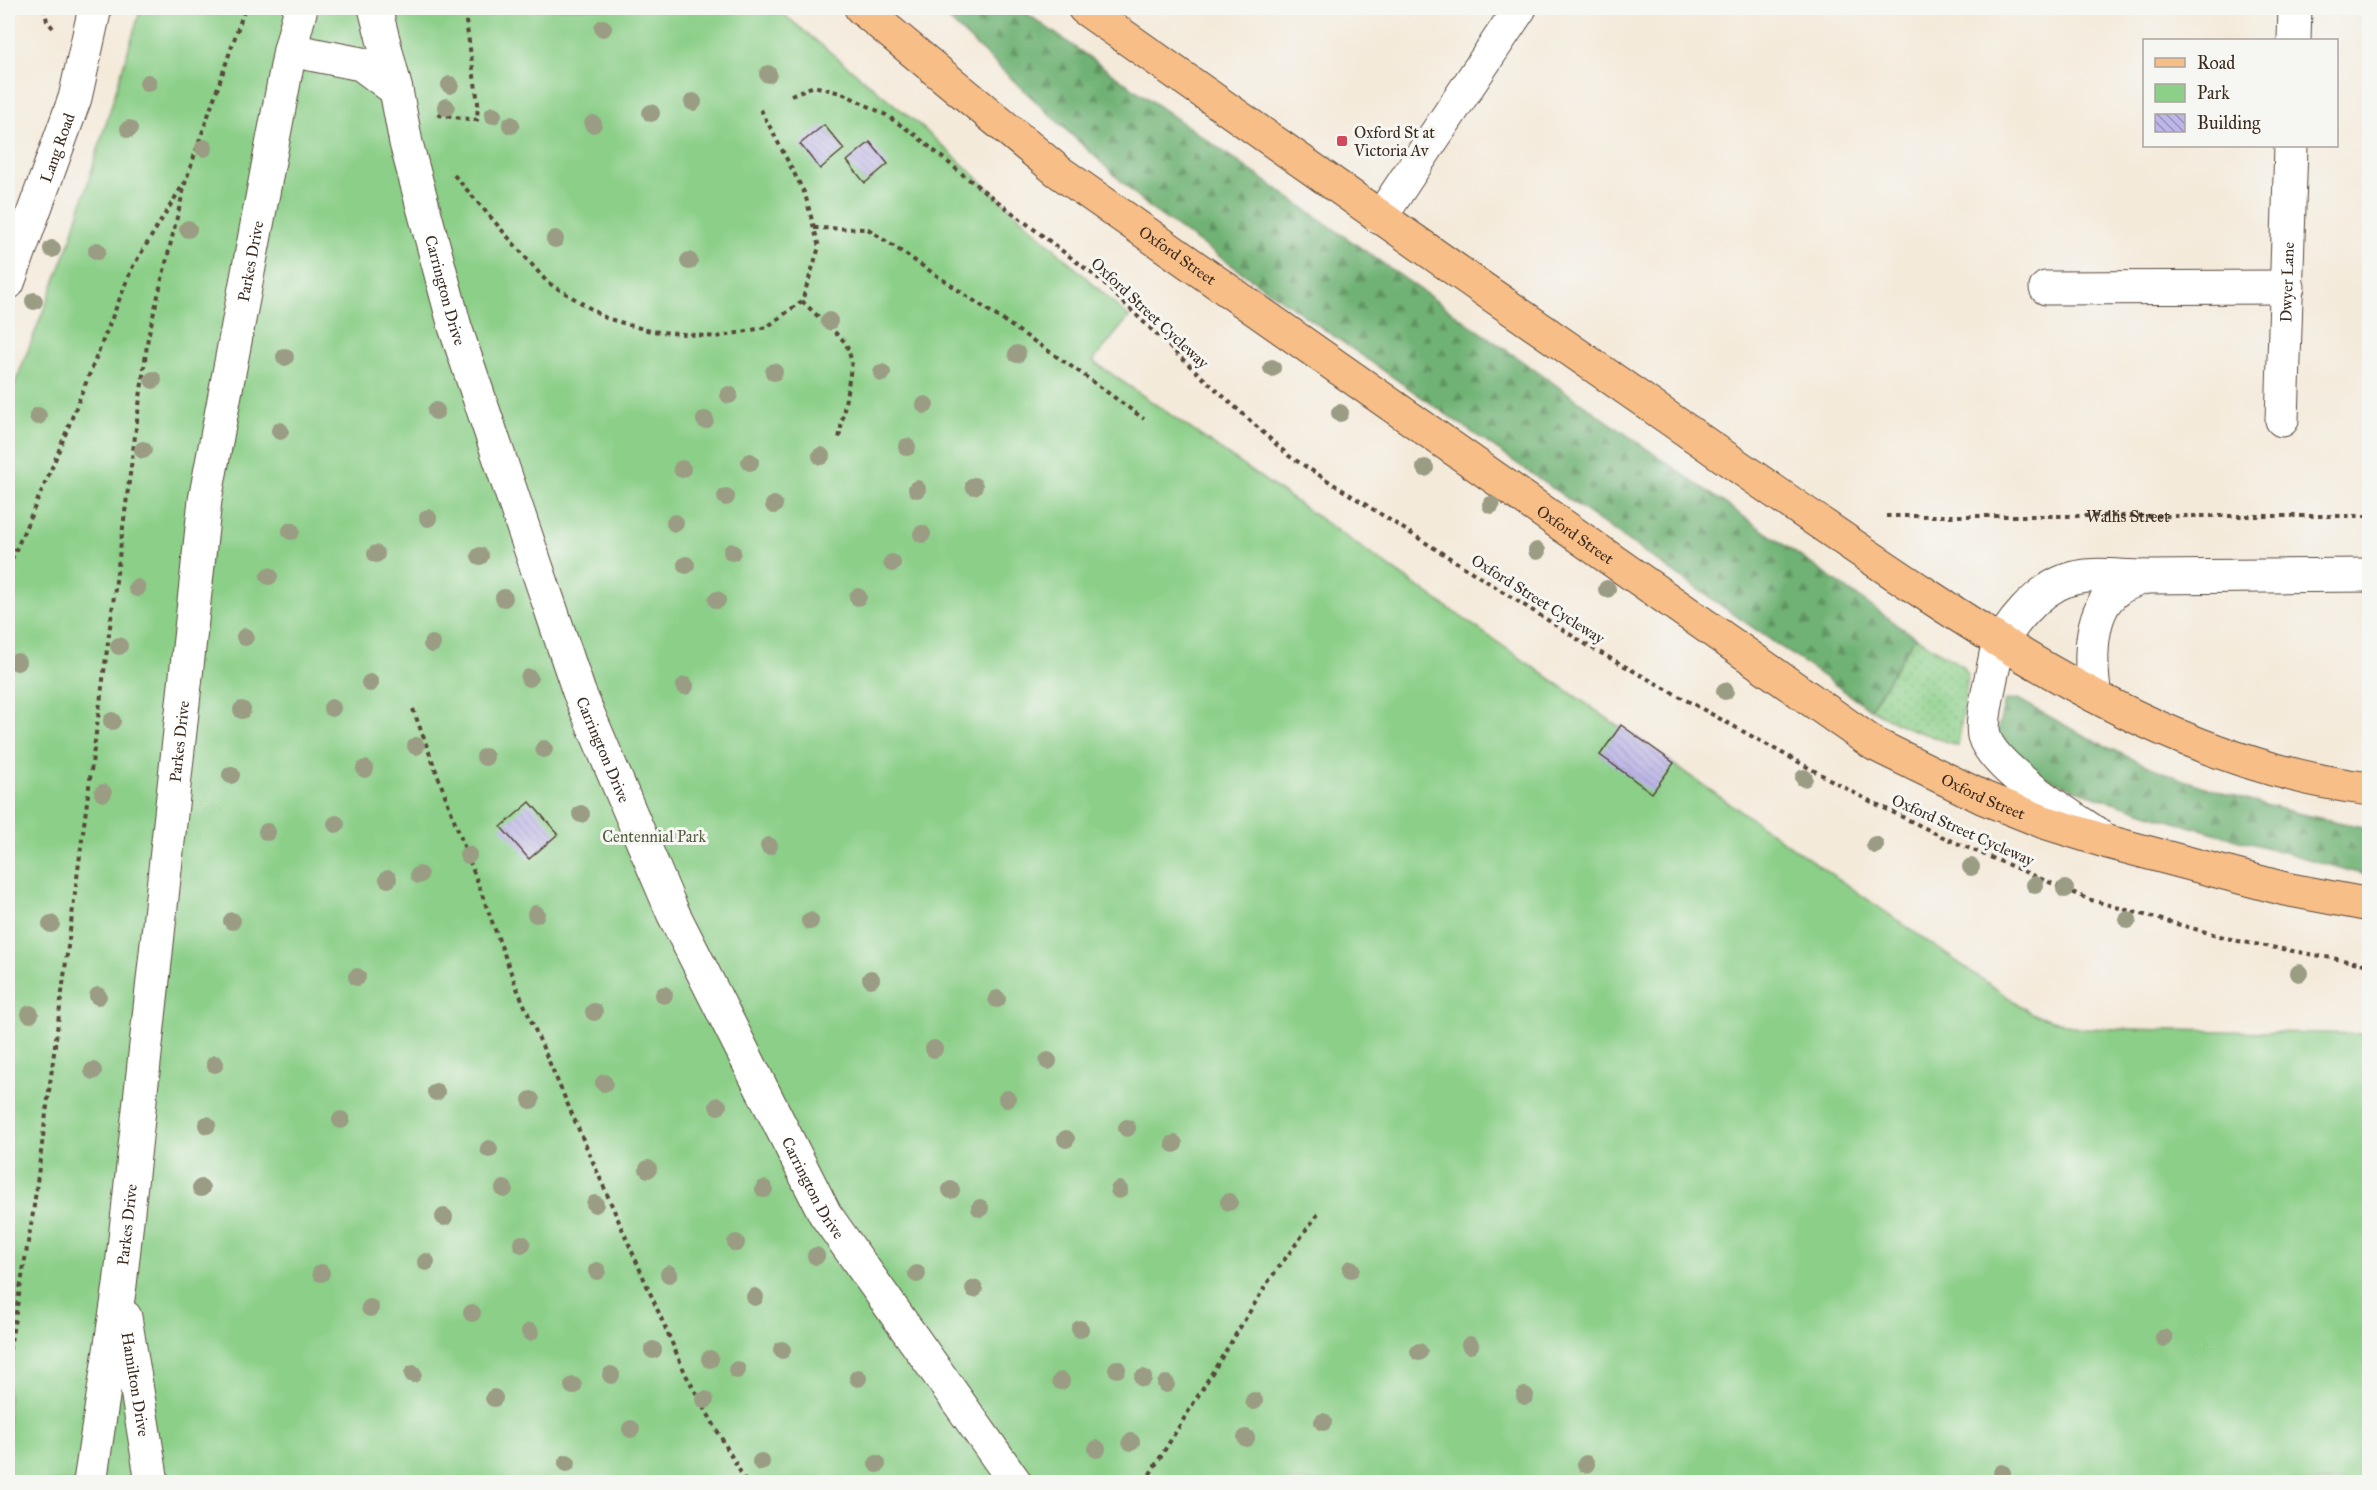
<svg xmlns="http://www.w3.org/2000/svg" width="2377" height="1490" viewBox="0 0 2377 1490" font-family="'IM FELL Great Primer',serif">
	<defs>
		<pattern id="grass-dots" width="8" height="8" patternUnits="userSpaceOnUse" patternTransform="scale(1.5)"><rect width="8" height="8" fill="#8bcf88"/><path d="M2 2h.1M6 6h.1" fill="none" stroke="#73a86f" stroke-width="1.8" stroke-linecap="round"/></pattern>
		<pattern id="forest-firs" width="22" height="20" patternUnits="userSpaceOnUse" patternTransform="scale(1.5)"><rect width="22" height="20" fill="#70b274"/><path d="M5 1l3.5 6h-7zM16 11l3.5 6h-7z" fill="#5d915f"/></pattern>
		<pattern id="building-back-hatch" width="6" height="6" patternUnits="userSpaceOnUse" patternTransform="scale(1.5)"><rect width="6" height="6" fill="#bdb6e8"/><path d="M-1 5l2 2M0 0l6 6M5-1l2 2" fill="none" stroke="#9b94bb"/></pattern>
	</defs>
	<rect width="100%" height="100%" fill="#f6f6f2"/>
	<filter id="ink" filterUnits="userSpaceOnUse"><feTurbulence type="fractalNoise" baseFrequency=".0167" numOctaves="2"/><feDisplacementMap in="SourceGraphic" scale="12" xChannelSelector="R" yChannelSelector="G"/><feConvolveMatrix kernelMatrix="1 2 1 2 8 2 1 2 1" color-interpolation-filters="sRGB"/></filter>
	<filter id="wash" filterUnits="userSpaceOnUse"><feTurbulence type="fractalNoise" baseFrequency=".008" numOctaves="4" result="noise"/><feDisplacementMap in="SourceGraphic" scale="24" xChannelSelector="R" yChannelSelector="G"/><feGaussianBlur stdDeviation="1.35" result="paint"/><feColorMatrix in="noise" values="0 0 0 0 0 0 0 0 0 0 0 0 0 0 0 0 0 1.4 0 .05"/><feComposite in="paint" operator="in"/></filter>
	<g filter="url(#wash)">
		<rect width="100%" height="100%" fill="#f4eada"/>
		<!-- grass -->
		<path fill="url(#grass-dots)" stroke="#637c53" stroke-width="1.5" d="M1915,637L1963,666L1968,675L1958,746L1903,726L1870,709Z"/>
		<!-- forest -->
		<path fill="url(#forest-firs)" stroke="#566e49" stroke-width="1.5" d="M936,8H1019L1915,637L1870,709L1151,209Z
			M2018,699C2077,733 2139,766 2205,787C2258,805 2314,818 2369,828V876L2175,822L2082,792L2028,770L1997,732L2005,701Z"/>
		<!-- green -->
		<path fill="#8bcf88" stroke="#637c53" stroke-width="1.5" d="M141,8H776L923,128L1129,317L1093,361L2031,1013L2077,1028L2369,1034V1482H8V402L70,242Z"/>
		<g id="blocks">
			<!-- building -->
			<path fill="url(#building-back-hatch)" d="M824,125L844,149L820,169L800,144Z
				M870,142L888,164L865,183L847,161Z
				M1621,725L1674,763L1652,793L1600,755Z
				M530,802L558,834L529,859L501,827Z"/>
		</g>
	</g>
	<g filter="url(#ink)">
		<use href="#blocks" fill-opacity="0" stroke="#57473a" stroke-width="1.5"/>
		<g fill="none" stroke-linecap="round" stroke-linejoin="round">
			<!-- minor casing -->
			<g stroke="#57473a" stroke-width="35">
				<g id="minor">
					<path id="s2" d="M375,8L396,90L406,143L455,327L579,692L673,913L825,1214L1015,1482"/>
					<path d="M2294,40L2295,8"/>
					<path d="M290,50L361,64L396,90"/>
					<path d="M1380,218L1520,8"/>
					<path id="s3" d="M8,283L75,98L95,8"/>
					<path d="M2046,288L2288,287"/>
					<path id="s4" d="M2282,420L2291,146"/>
					<path d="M2095,696C2090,667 2088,616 2112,594C2120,585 2134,581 2145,577"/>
					<path d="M2097,834C2069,815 1993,768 1984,736C1980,720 1993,672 1996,654C2007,626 2038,590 2067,580C2093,571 2123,578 2150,577C2223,577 2296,576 2370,575"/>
					<path id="s5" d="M125,1317L152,1482"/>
					<path id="s6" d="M90,1482L120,1285L205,500L290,50L301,8"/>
				</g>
			</g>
			<!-- major casing -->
			<g stroke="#57473a" stroke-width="35">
				<g id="major">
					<path id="s7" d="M861,8L1058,171L1874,744L1984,798L2044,822L2108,842L2285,889L2370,905"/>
					<path d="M1084,8C1278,146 1474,283 1670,419C1755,478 1840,538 1927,595C2062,684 2207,769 2370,789"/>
				</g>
			</g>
			<!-- path -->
			<g stroke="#57473a" stroke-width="4" stroke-dasharray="4.5 4.5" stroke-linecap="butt">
				<path d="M44,8L47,21L53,28"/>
				<path d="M791,95L814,86L844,94L886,115L914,134L967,178L1099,279L1179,356L1289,456L1590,647L1860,796L1945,838L2091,900L2238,941L2370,965"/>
				<path d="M438,115L477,120L478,103L464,8"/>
				<path d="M454,175L547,282L606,318L650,331L717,337L767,327L802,301L819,247L805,194L759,106"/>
				<path d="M814,228L868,229L1078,371L1144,419"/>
				<path d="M802,301L846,343L852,362L839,439"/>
				<path id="s1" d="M1886,516H2370"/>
				<path d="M8,568L53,465L132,268L184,183"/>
				<path d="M413,709L516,986L686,1375L746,1482"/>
				<path d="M8,1359L33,1213L148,337L186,180L245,8"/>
				<path d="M1145,1482L1268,1282L1318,1214"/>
			</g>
			<!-- minor -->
			<use href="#minor" stroke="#fff" stroke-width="33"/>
			<!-- major -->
			<use href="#major" stroke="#f7be87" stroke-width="33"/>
		</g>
		<!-- trees -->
		<g fill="#9b9c84">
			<circle cx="603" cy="28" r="9"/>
			<circle cx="768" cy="74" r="9"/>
			<circle cx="148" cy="83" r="9"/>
			<circle cx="450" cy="85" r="9"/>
			<circle cx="693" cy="102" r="9"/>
			<circle cx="446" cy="107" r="9"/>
			<circle cx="651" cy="113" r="9"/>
			<circle cx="493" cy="115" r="9"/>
			<circle cx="593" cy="124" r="9"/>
			<circle cx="511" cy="125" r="9"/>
			<circle cx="129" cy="129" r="9"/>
			<circle cx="204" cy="148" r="9"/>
			<circle cx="188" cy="229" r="9"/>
			<circle cx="555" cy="239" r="9"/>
			<circle cx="52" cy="249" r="9"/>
			<circle cx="97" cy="251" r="9"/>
			<circle cx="689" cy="261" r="9"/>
			<circle cx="34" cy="301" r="9"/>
			<circle cx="829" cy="321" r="9"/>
			<circle cx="1017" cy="354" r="9"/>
			<circle cx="285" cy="357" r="9"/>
			<circle cx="1272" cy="368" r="9"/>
			<circle cx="774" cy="372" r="9"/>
			<circle cx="882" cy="373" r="9"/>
			<circle cx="153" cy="380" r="9"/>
			<circle cx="729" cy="395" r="9"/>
			<circle cx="925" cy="405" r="9"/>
			<circle cx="436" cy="411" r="9"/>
			<circle cx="1340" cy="413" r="9"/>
			<circle cx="38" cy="416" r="9"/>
			<circle cx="705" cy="420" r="9"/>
			<circle cx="280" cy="431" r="9"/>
			<circle cx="907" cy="447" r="9"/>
			<circle cx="143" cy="450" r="9"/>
			<circle cx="821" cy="456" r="9"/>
			<circle cx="750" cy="462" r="9"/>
			<circle cx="1425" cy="468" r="9"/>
			<circle cx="682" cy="469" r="9"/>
			<circle cx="974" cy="486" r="9"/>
			<circle cx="917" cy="489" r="9"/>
			<circle cx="726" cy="497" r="9"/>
			<circle cx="774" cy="505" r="9"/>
			<circle cx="1491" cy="505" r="9"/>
			<circle cx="428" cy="518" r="9"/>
			<circle cx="675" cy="523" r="9"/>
			<circle cx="291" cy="531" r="9"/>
			<circle cx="922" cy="534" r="9"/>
			<circle cx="1537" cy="551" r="9"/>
			<circle cx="732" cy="552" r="9"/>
			<circle cx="376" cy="554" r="9"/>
			<circle cx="480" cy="556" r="9"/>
			<circle cx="892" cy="563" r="9"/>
			<circle cx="686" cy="565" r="9"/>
			<circle cx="269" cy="576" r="9"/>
			<circle cx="137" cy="588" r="9"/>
			<circle cx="1607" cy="589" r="9"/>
			<circle cx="858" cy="597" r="9"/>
			<circle cx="504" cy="598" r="9"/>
			<circle cx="717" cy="600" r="9"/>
			<circle cx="245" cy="637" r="9"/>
			<circle cx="432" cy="644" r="9"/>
			<circle cx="119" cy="646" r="9"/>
			<circle cx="17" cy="662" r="9"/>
			<circle cx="529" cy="678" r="9"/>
			<circle cx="370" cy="683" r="9"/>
			<circle cx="685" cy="686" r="9"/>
			<circle cx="1725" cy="691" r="9"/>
			<circle cx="332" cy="708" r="9"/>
			<circle cx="242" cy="710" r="9"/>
			<circle cx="112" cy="721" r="9"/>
			<circle cx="416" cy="746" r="9"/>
			<circle cx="544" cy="749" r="9"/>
			<circle cx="485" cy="757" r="9"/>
			<circle cx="365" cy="769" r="9"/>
			<circle cx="231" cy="775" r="9"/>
			<circle cx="1804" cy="778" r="9"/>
			<circle cx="103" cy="793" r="9"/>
			<circle cx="581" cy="814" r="9"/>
			<circle cx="336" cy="824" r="9"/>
			<circle cx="267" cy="832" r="9"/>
			<circle cx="1875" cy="845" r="9"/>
			<circle cx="769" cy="846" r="9"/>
			<circle cx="468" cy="855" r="9"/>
			<circle cx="1971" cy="867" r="9"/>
			<circle cx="419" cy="875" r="9"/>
			<circle cx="388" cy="879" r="9"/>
			<circle cx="2035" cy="885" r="9"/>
			<circle cx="2065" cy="889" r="9"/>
			<circle cx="536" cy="914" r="9"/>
			<circle cx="2128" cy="920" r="9"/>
			<circle cx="232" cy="921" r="9"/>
			<circle cx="810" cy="921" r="9"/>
			<circle cx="51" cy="924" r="9"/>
			<circle cx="2299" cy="973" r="9"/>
			<circle cx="357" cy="977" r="9"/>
			<circle cx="871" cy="979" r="9"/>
			<circle cx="664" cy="995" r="9"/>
			<circle cx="98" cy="996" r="9"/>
			<circle cx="997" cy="999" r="9"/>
			<circle cx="594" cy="1012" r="9"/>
			<circle cx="30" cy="1014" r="9"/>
			<circle cx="934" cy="1049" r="9"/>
			<circle cx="1048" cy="1061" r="9"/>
			<circle cx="215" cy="1064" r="9"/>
			<circle cx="93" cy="1071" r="9"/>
			<circle cx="604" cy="1083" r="9"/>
			<circle cx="436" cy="1092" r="9"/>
			<circle cx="1007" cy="1099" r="9"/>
			<circle cx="531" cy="1100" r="9"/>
			<circle cx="718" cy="1106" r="9"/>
			<circle cx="341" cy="1120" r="9"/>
			<circle cx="207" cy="1125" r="9"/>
			<circle cx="1127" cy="1128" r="9"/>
			<circle cx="1066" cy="1139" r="9"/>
			<circle cx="1174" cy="1144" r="9"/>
			<circle cx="489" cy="1149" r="9"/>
			<circle cx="648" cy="1169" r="9"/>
			<circle cx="201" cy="1188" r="9"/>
			<circle cx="504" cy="1189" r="9"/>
			<circle cx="764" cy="1189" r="9"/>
			<circle cx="951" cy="1190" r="9"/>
			<circle cx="1119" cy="1190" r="9"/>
			<circle cx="1229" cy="1202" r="9"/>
			<circle cx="595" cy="1204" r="9"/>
			<circle cx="980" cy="1208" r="9"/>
			<circle cx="444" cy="1217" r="9"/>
			<circle cx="736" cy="1243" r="9"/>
			<circle cx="522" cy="1244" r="9"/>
			<circle cx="816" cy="1256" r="9"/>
			<circle cx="426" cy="1262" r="9"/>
			<circle cx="1351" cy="1269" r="9"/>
			<circle cx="597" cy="1271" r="9"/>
			<circle cx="321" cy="1273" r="9"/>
			<circle cx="669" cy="1274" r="9"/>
			<circle cx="917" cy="1274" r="9"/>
			<circle cx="974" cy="1289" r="9"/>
			<circle cx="755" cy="1297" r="9"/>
			<circle cx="370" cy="1308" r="9"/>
			<circle cx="472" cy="1313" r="9"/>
			<circle cx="1080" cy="1329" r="9"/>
			<circle cx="530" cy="1332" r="9"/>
			<circle cx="2164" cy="1338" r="9"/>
			<circle cx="1470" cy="1345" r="9"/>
			<circle cx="653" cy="1350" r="9"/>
			<circle cx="782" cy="1350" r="9"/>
			<circle cx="1419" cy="1352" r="9"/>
			<circle cx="710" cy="1359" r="9"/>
			<circle cx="1117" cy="1369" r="9"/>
			<circle cx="737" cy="1370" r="9"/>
			<circle cx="413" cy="1374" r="9"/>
			<circle cx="611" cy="1375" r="9"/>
			<circle cx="858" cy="1378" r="9"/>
			<circle cx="1143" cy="1378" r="9"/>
			<circle cx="1061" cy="1381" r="9"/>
			<circle cx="1166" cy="1384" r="9"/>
			<circle cx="573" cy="1386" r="9"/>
			<circle cx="1525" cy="1396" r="9"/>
			<circle cx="494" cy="1398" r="9"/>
			<circle cx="705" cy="1400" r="9"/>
			<circle cx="1254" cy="1401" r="9"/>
			<circle cx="1323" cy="1422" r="9"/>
			<circle cx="631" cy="1429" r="9"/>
			<circle cx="1246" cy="1438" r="9"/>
			<circle cx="1131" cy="1442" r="9"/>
			<circle cx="1097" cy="1449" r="9"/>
			<circle cx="761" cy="1462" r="9"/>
			<circle cx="567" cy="1463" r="9"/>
			<circle cx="877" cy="1464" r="9"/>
			<circle cx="1586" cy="1464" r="9"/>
			<circle cx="2002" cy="1473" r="9"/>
		</g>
	</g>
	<!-- markers -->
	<rect fill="#d1495b" stroke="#f6f6f2" stroke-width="2" x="1336" y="135" width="12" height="12" rx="3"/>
	<g text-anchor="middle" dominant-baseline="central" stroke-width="6" stroke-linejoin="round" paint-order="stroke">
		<!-- poi labels -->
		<g font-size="16" fill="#3b2a1e" stroke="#f6f6f2" text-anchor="start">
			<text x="1354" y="132">Oxford St at<tspan x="1354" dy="18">Victoria Av</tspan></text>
		</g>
		<!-- street labels -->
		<g font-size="16" fill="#3b2a1e" stroke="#f6f6f2">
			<text stroke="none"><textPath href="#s3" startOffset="144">Lang Road</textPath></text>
			<text stroke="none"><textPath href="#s7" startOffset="402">Oxford Street</textPath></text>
			<text stroke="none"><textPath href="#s6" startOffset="1232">Parkes Drive</textPath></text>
			<text stroke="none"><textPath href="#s4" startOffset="138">Dwyer Lane</textPath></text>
			<text stroke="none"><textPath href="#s2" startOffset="291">Carrington Drive</textPath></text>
			<text transform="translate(1150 313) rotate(43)">Oxford Street Cycleway</text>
			<text stroke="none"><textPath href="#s1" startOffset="242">Wallis Street</textPath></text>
			<text stroke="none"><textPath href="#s7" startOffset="888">Oxford Street</textPath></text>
			<text transform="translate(1538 599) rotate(32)">Oxford Street Cycleway</text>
			<text stroke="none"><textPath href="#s6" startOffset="746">Parkes Drive</textPath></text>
			<text stroke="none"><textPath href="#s2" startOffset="777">Carrington Drive</textPath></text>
			<text stroke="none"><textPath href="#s7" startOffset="1374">Oxford Street</textPath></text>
			<text transform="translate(1963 830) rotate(24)">Oxford Street Cycleway</text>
			<text stroke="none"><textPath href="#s2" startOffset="1263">Carrington Drive</textPath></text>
			<text stroke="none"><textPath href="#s6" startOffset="260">Parkes Drive</textPath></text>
			<text stroke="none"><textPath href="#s5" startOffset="68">Hamilton Drive</textPath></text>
		</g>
		<!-- park labels -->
		<g font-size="16" fill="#535c3e" stroke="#f6f6f2">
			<text x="654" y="836">Centennial Park</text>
		</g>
	</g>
	<!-- margin -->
	<rect width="2377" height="1490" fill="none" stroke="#f6f6f2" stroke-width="30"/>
	<!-- legend -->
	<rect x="2143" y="39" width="195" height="108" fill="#f6f6f2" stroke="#aba49d" stroke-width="1.5"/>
	<rect x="2155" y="58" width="30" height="9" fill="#f7be87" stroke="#aba49d" stroke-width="1.5"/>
	<text x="2197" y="69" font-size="18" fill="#3b2a1e">Road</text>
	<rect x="2155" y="84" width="30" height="18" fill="#8bcf88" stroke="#aba49d" stroke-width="1.5"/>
	<text x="2197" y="99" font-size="18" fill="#3b2a1e">Park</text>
	<rect x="2155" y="114" width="30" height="18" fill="url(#building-back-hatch)" stroke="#aba49d" stroke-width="1.5"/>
	<text x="2197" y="129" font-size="18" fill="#3b2a1e">Building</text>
</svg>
